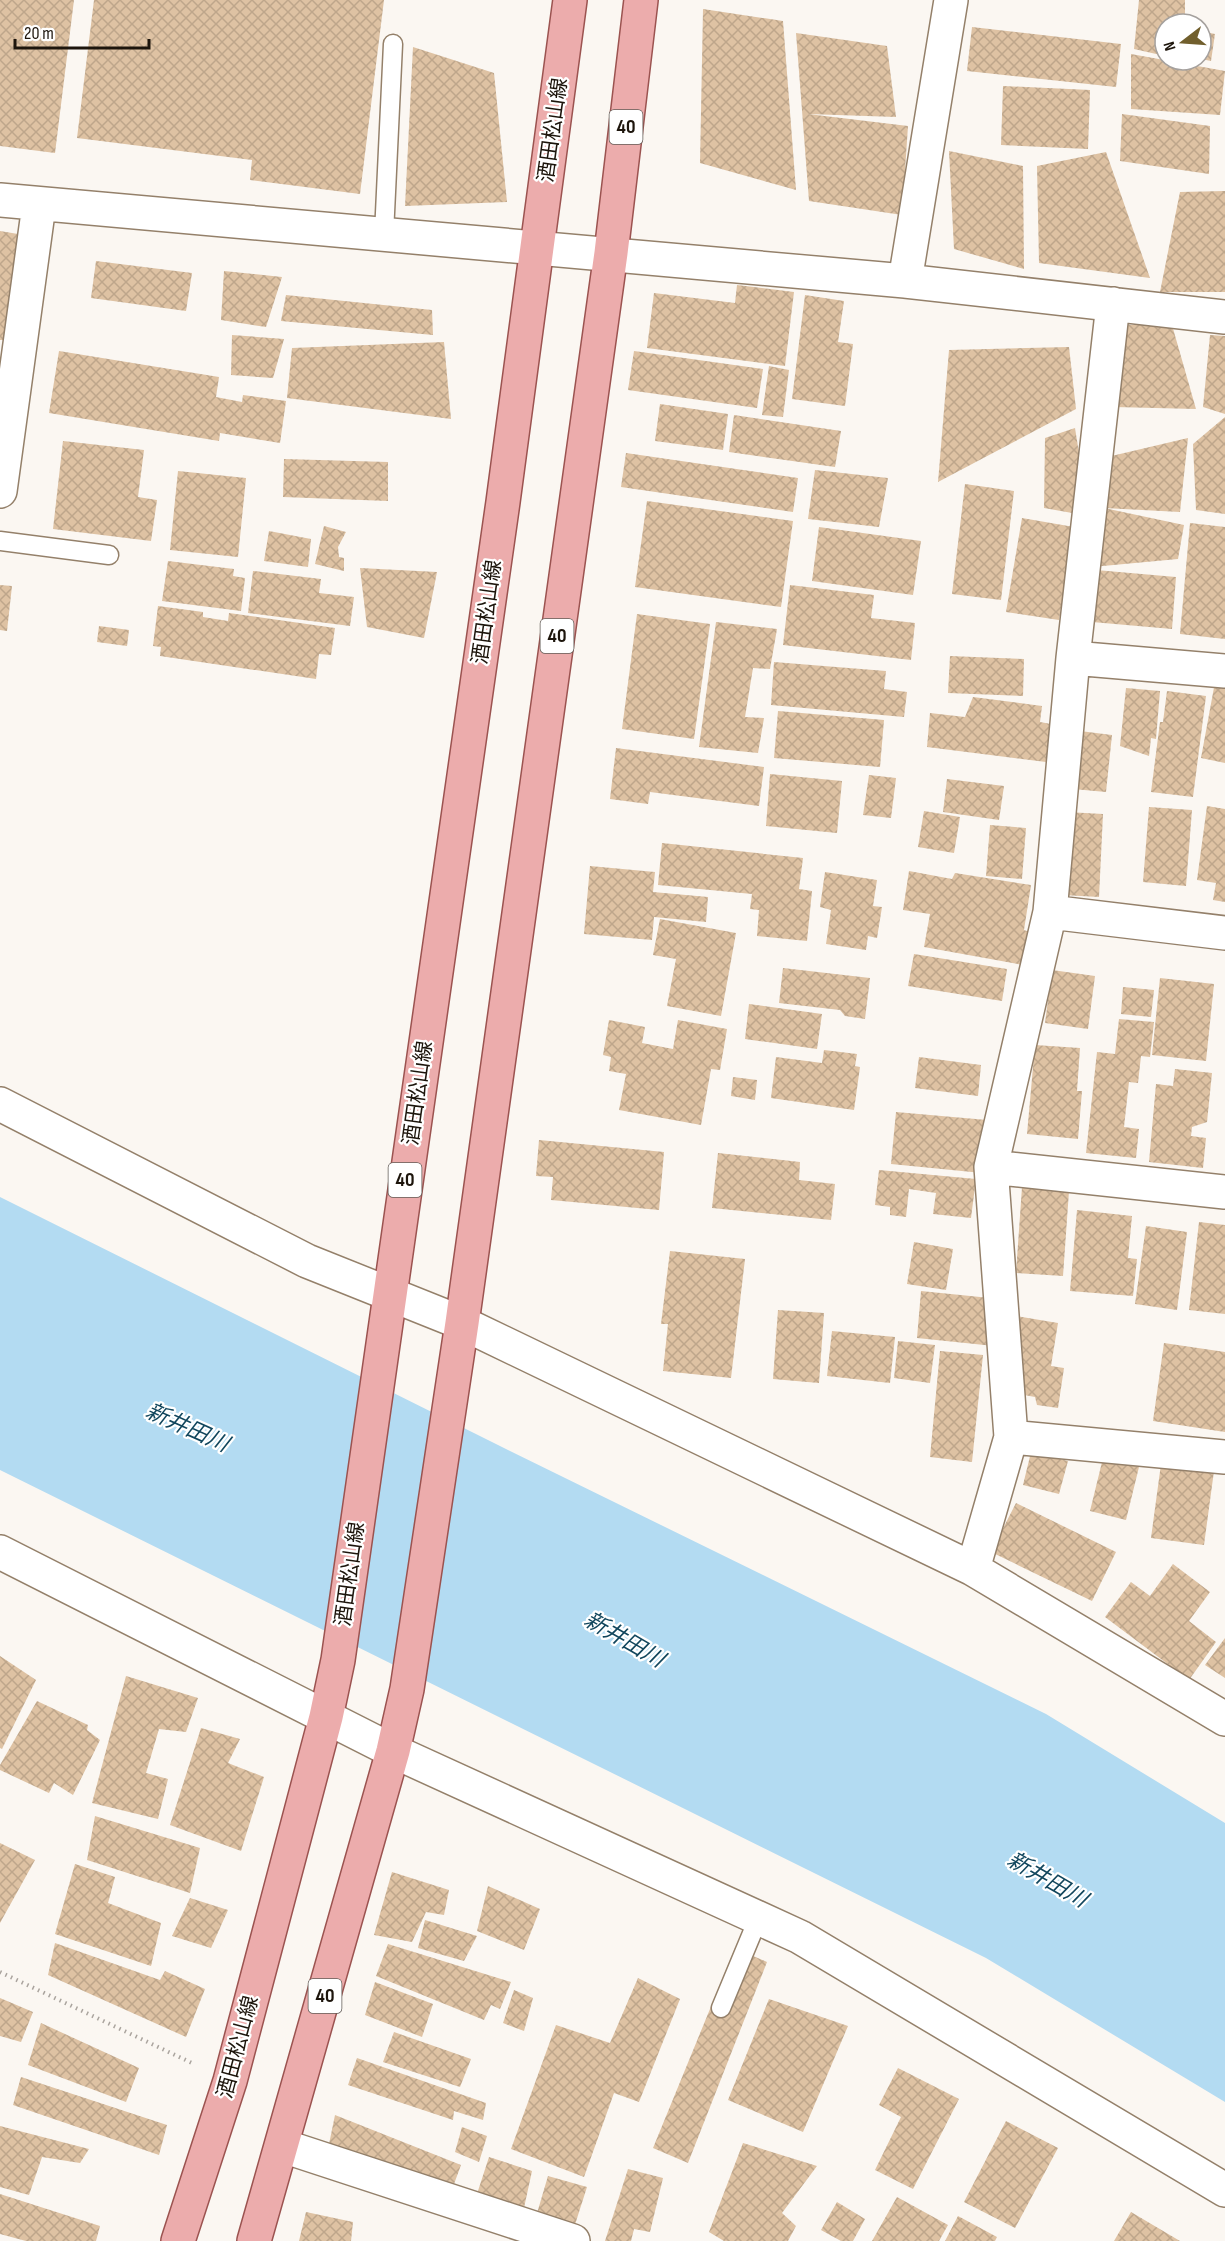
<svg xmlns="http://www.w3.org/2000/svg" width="1225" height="2241" viewBox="0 0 1225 2241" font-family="'Sofia Sans Condensed','Noto Sans JP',sans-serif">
	<defs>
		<pattern id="building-cross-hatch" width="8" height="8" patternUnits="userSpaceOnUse" patternTransform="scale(1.5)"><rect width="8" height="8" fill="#dec2a3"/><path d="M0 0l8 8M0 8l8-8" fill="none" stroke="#bea68b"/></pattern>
	</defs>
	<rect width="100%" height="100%" fill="#fbf7f2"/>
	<!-- water -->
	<path fill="#b3dbf2" d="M0,1197L498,1445L1046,1714L1225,1823V2102L986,1958L0,1470Z"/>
	<!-- building -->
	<path fill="url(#building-cross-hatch)" d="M0,0H74L55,153L0,146Z
		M94,0H384L360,194L250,180L252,160L77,138Z
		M1139,0H1185V24H1165V56L1134,49Z
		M703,9L783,21L796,190L700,163Z
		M972,27L1121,44L1116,87L967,71Z
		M1201,31L1215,34L1211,61L1201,59Z
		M796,33L887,46L896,117L808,114L908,126L902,215L809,201Z
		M413,47L494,73L507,202L405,206Z
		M1131,54L1225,71L1220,115L1131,109Z
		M1003,86L1090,90L1088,149L1001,145Z
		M1122,114L1210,126L1209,174L1120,161Z
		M949,151L1023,166L1024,269L954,249Z
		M1106,152L1150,278L1039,263L1037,166Z
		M1225,191V292H1160L1180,192Z
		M0,231L18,234L4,340H0Z
		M96,261L192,273L186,311L91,298Z
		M224,271L282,277L266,327L221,320Z
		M737,285L794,292L785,366L647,348L654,293L735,303Z
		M286,295L432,310L433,335L281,321Z
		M805,295L844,301L838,342L853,344L845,406L792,399Z
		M1120,325H1172L1196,409L1114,407Z
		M232,335L284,339L273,378L231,375Z
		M1210,335L1225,336V414L1203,407Z
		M444,342L451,419L287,398L292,348Z
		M1069,347L1076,409L938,482L949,350Z
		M59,351L219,377L216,397L242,402L243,395L286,401L280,443L220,433L219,441L49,413Z
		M634,351L763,369L757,408L628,390Z
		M769,366L789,370L783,417L762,415Z
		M660,404L728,414L723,450L655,441Z
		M734,415L841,431L835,467L729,452Z
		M1225,417V514L1196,510L1193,444Z
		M1075,428L1089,516L1044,508L1045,438Z
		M1188,438L1180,512L1104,508L1184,525L1178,559L1092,567L1103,458Z
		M63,441L144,450L138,497L157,500L151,541L53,529Z
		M626,453L798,478L793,512L621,487Z
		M284,459L388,462V501L283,497Z
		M815,470L888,478L879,527L808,519Z
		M178,471L246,478L238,557L170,550Z
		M965,484L1014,491L1001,600L952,594Z
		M647,501L793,521L781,607L635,587Z
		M1022,518L1074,527L1059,620L1006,612Z
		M1190,523L1225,527V639L1180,634Z
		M324,526L346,532L338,547L339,557L344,558V571L315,564Z
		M819,527L921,541L913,595L812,581Z
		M269,531L311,539L308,567L264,561Z
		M168,561L234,569L233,576L245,578L241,611L162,601Z
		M360,568L437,572L424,638L367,627Z
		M1096,570L1176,577L1172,629L1092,622Z
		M253,571L321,579L319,593L354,597L350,626L248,613Z
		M0,585L12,586L7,631L0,630Z
		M790,585L874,595L871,618L915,623L911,660L783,645Z
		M158,606L203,612V617L228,621L229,613L335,628L331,655L319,654L316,679L160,656L161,647L153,646Z
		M637,614L710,624L694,739L622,729Z
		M716,622L777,629L770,669L753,668L745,717L764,718L758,753L699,747Z
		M99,626L129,630L127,646L97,642Z
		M950,656L1024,659L1023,696L948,693Z
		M774,662L886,671L884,689L907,692L904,717L771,705Z
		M1215,682L1225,684V763L1201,758Z
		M1126,688L1160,691L1156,739L1151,738L1149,756L1120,746Z
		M1167,691L1206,696L1193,797L1151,792L1160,722H1163Z
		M973,697L1042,706L1040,722L1051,724L1046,762L927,747L930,713L965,717Z
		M778,711L884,720L880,767L774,758Z
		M1080,731L1112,735L1106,792L1073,789Z
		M616,748L764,767L759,806L650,792L648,804L610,799Z
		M770,774L842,781L837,833L766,826Z
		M869,775L896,778L891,818L863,815Z
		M947,779L1004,786L999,820L943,812Z
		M1207,806L1225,809V902L1213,900L1216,883L1197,880Z
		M1149,807L1192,810L1186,886L1143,882Z
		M924,811L960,817L954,853L918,847Z
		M1067,812L1103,814L1099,897L1063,895Z
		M990,825L1026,828L1022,879L986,876Z
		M662,843L803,858L799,889L812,891L807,941L757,936L759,910L750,909L752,894L658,885Z
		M590,866L655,872L653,892L708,897L706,922L654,917L652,940L584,934Z
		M909,871L952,879L955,873L1031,885L1024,930L1035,934L1029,966L924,947L930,914L903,910Z
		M825,872L877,880L873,906L882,907L877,938L868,936L866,950L826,944L831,910L820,907Z
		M660,919L736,933L721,1016L667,1006L676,959L653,955Z
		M914,954L1007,969L1002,1001L908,986Z
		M783,968L870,978L865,1019L845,1016L840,1010L779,1003Z
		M1052,970L1095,976L1088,1029L1045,1023Z
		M1160,978L1214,984L1206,1061L1152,1055Z
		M1123,987L1154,990L1151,1017L1121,1014Z
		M749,1004L822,1014L817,1049L745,1039Z
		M1119,1019L1154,1022L1150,1057L1141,1056L1138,1083L1129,1082L1124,1127L1139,1129L1136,1158L1086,1153L1097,1052L1115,1054Z
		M609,1020L645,1027L642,1043L673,1049L678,1020L727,1029L720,1070L711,1069L701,1125L619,1110L626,1074L609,1071L611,1057L603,1055Z
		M1035,1045L1080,1048L1077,1091H1082L1078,1139L1027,1134Z
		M824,1050L857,1054L855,1066L860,1067L854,1110L771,1098L776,1057L822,1063Z
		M919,1057L981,1065L978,1096L915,1088Z
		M1175,1069L1212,1073L1207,1122L1192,1127L1191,1136L1206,1138L1203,1168L1149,1162L1156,1084L1173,1086Z
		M733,1077L757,1080L755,1100L731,1096Z
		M896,1112L987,1120L982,1173L891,1164Z
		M539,1140L664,1152L659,1210L551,1200L553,1177L536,1176Z
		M718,1153L800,1162L799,1180L835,1184L831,1220L712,1208Z
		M879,1170L976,1179L971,1218L933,1214L936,1193L909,1189L906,1217L890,1215V1207L875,1205Z
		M1022,1187L1069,1191L1063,1276L1016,1273Z
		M1077,1210L1132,1216L1128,1258L1137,1259L1133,1296L1070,1291Z
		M1199,1222L1225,1225V1314L1189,1310Z
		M1146,1226L1187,1232L1177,1310L1135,1304Z
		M914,1242L953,1249L946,1290L907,1284Z
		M670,1251L745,1259L731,1378L663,1371L668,1324H661Z
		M921,1291L1000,1299L994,1346L917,1338Z
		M778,1310L824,1313L819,1383L773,1379Z
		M1010,1315L1058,1323L1051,1366L1064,1368L1058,1408L1037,1405L1035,1397L998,1390Z
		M832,1331L895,1337L890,1383L827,1376Z
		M898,1341L935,1345L930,1383L894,1378Z
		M1164,1343L1225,1352V1432L1153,1421Z
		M940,1351L983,1355L972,1462L930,1457Z
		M1031,1452L1068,1461L1059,1494L1023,1485Z
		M1103,1458L1139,1467L1126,1520L1090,1511Z
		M1161,1464L1214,1471L1204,1545L1151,1538Z
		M1016,1503L1116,1552L1092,1601L991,1552Z
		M1173,1564L1210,1592L1189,1621L1216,1642L1189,1680L1105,1617L1131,1582L1150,1596Z
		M1225,1638V1678L1205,1665Z
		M0,1656L36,1680L2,1749L0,1748Z
		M126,1676L198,1698L186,1732L159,1729L146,1773L168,1779L158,1819L92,1803Z
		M37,1701L88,1725L87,1730L100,1740L73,1795L54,1783L49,1793L0,1770V1765Z
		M201,1728L240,1739L228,1763L264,1777L241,1851L170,1825Z
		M95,1816L200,1848L190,1893L87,1860Z
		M0,1843L35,1860L0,1923Z
		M75,1864L115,1877L108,1903L161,1923L151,1966L55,1934Z
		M392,1872L449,1890L444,1915L426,1912L412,1942L374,1935Z
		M488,1886L540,1909L524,1950L477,1931Z
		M190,1898L228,1910L211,1948L172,1936Z
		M425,1920L477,1936L464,1961L418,1948Z
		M55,1943L160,1980L165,1971L205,1989L186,2037L48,1975Z
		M388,1944L511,1982L500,2009L491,2005L484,2020L376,1976Z
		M735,1948L767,1962L688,2163L653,2148Z
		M638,1978L680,1999L639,2102L614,2093L584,2177L511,2149L556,2025L610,2043Z
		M375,1982L433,2004L422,2037L365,2015Z
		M514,1990L533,1998L524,2031L503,2023Z
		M0,1998L33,2012L21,2042L0,2036Z
		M769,1999L848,2026L803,2132L728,2100Z
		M41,2023L139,2068L126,2102L28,2065Z
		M394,2032L471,2059L460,2087L383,2062Z
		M357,2058L486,2103L483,2120L454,2111L453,2120L348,2085Z
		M898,2068L959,2099L913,2189L875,2170L901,2117L879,2105Z
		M21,2077L167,2125L159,2155L13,2105Z
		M335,2115L461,2165L450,2195L328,2149Z
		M1006,2121L1058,2148L1015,2228L964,2202Z
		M0,2126L89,2149L80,2163L42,2157L29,2195L0,2187Z
		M462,2127L487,2136L479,2162L455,2152Z
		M743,2143L817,2166L782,2213L796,2226L788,2241H724L709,2232Z
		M489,2157L532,2171L522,2217L476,2197Z
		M628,2169L663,2178L650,2232L634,2229L631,2241H605Z
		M548,2176L587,2187L572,2234L535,2220Z
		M0,2194L100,2226L96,2241H26L0,2234Z
		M897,2197L948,2225L939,2241H872Z
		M837,2202L865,2219L853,2241H841L821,2230Z
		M306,2212L353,2222L351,2241H299Z
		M1131,2212L1180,2241H1114Z
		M958,2216L997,2237L995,2241H945Z"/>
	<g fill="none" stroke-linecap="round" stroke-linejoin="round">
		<!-- service casing -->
		<g stroke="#94806a" stroke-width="21">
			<path id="service" d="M384,234L393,44
				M0,541L109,555
				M721,2008L758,1919"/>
		</g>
		<!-- minor casing -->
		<g stroke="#94806a" stroke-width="36">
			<path id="minor" d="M0,200L905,281L1225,317
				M905,281L951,0
				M0,491L39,205
				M1073,658L1225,671
				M1050,912L1225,933
				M0,1104L307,1261L462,1323L973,1569L1225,1719
				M991,1167L1225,1192
				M1011,1437L1225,1457
				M973,1569L1011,1437L991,1167L1050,912L1073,658L1113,304
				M283,2146L573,2241"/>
		</g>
		<!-- tertiary casing -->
		<g stroke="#94806a" stroke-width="36">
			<path id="tertiary" d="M0,1552L393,1751L800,1937L1225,2190"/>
		</g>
		<!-- primary casing -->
		<g stroke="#9b5350" stroke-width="36">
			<path id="primary" d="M178,2241L230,2081L326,1717L338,1660L503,502L570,0
				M254,2241L393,1751L407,1689L462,1323L611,253L641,0"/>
		</g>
		<!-- path -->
		<path stroke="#aaa49e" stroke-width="4" stroke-dasharray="1.5 4.5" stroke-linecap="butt" d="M0,1972L194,2064"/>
		<!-- service -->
		<use href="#service" stroke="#fff" stroke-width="18"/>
		<!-- minor -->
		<use href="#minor" stroke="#fff" stroke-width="33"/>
		<!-- tertiary -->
		<use href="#tertiary" stroke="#fff" stroke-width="33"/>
		<!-- primary -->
		<use href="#primary" stroke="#ecacac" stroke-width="33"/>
	</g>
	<g text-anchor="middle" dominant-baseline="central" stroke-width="4.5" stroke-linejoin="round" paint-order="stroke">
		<!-- shield labels -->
		<g fill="#fff" stroke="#615b55" stroke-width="1.5">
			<rect x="609.5" y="110" width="33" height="34" rx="4.5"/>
			<rect x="540.5" y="619" width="33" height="34" rx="4.5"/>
			<rect x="388.5" y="1163" width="33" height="34" rx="4.5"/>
			<rect x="308.5" y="1979" width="33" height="34" rx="4.5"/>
		</g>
		<g font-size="20" font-weight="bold" fill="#1d150c">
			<text x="626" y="127">40</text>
			<text x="557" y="636">40</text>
			<text x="405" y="1180">40</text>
			<text x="325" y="1996">40</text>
		</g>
		<!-- street labels -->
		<g font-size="21" fill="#1d150c" stroke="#fff">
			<text transform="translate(553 130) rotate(-82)">酒田松山線</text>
			<text transform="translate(487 612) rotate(-82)">酒田松山線</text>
			<text transform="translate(418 1093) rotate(-82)">酒田松山線</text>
			<text transform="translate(350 1574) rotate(-82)">酒田松山線</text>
			<text transform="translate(238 2047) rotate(-75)">酒田松山線</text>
		</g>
		<!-- water labels -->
		<g font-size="22" font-style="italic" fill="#11465d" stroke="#fff">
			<text transform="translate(187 1428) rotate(24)">新井田川</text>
			<text transform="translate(624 1640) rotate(30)">新井田川</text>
			<text transform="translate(1047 1880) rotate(30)">新井田川</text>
		</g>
	</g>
	<!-- north arrow -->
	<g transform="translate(1183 42) rotate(253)"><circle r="28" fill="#ffffff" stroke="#a5a19e" stroke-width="1.5"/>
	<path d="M0-4.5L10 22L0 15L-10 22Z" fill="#715f2d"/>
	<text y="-9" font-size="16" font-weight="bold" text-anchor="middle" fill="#1d150c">N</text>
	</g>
	<!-- scale -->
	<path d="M15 39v9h134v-9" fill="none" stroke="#1d150c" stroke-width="3"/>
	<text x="24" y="39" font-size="18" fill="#1d150c" stroke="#ffffff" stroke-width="4.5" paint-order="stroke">20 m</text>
</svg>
